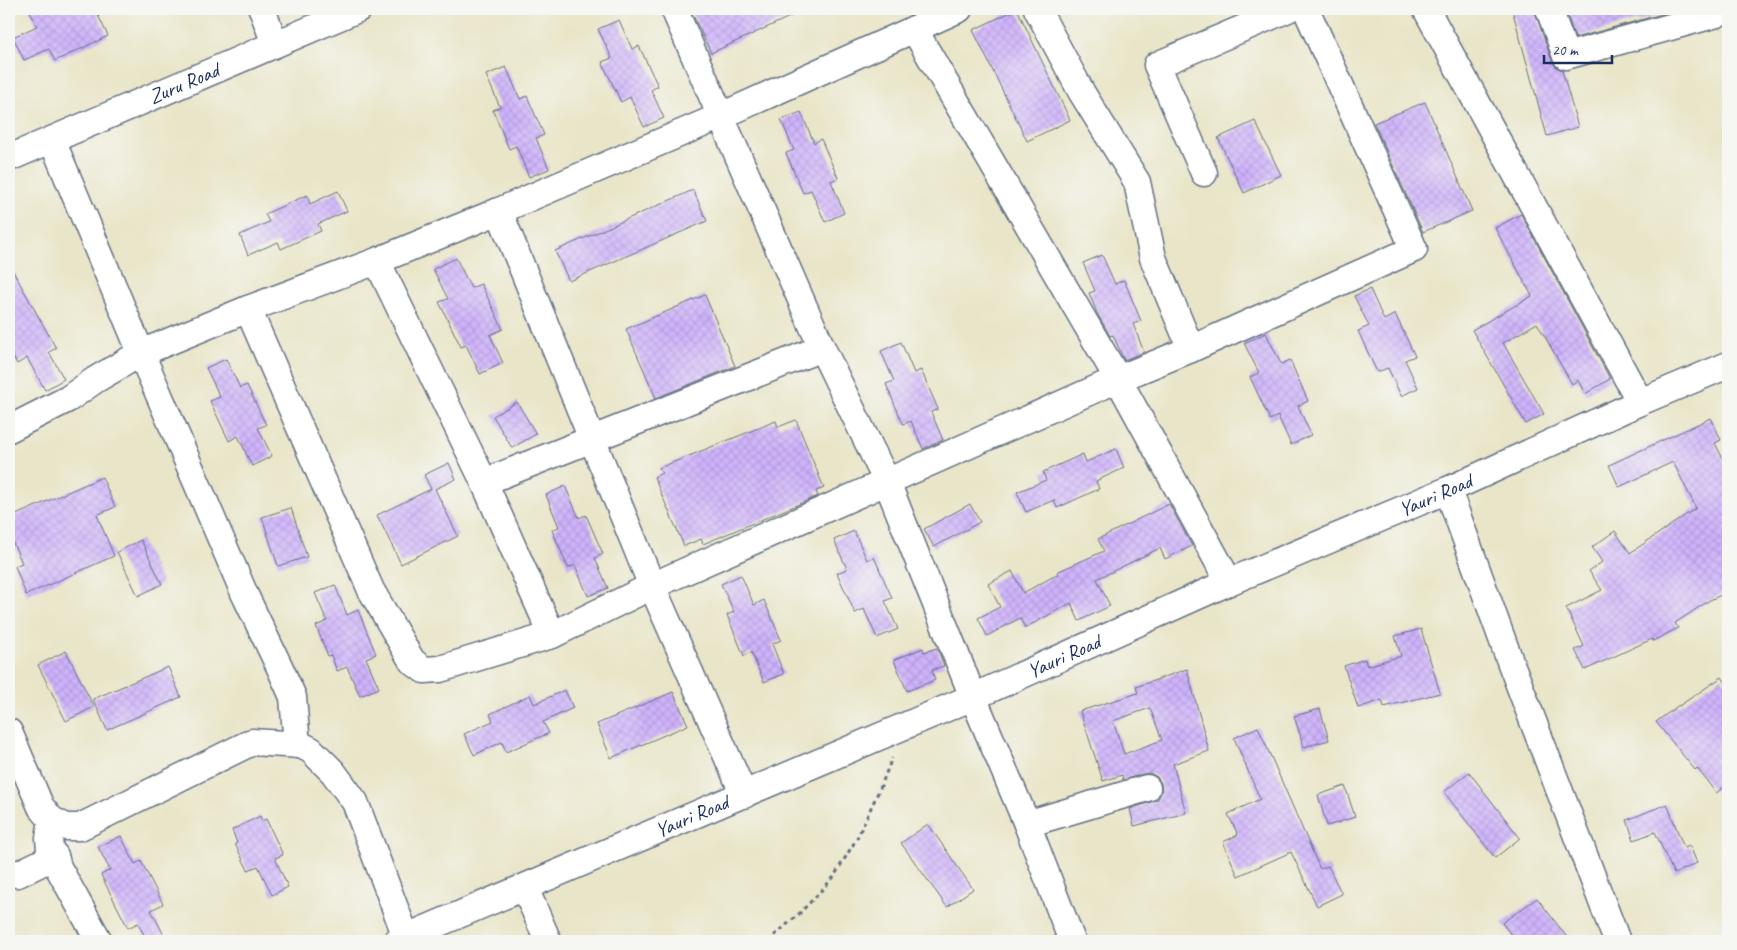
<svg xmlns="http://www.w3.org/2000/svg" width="1737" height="950" viewBox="0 0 1737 950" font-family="Caveat,sans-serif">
	<defs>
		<pattern id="building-cross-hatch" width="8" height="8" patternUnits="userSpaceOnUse" patternTransform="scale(1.25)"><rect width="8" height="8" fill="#cfb3fb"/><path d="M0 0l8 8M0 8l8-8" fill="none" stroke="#b19ada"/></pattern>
	</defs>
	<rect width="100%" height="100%" fill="#f6f6f2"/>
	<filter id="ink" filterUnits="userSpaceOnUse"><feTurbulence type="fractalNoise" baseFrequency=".02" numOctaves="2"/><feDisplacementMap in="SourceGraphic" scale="10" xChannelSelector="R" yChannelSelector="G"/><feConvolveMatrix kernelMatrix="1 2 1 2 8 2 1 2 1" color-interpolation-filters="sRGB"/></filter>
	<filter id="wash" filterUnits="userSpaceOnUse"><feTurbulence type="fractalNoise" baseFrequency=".0096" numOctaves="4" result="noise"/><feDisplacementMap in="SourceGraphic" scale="20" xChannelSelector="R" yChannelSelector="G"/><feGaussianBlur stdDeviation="1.12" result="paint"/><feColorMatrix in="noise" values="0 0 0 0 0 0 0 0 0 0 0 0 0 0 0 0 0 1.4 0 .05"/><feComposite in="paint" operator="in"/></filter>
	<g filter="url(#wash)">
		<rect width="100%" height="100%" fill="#e9e5c8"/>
		<g id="blocks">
			<!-- building -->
			<path fill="url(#building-cross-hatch)" fill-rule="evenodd" d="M29,9H95L108,36L55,61L49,49L24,60L13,37L37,26Z
				M690,9H807L711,53Z
				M1017,9L1070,120L1027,141L973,30Z
				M1512,9H1534L1552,61L1556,67L1562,70L1578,127L1547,136Z
				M1565,9H1680L1575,38Z
				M619,20L632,49L639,46L658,86L651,90L664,118L644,127L630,97L621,102L602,62L612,58L598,29Z
				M506,67L520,99L527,96L544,135L536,138L549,169L529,177L516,146L509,149L493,110L500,107L486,75Z
				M1425,102L1472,211L1423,232L1374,123Z
				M801,112L814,143L821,139L838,178L831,181L844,213L825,222L811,190L803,193L786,153L794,150L781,120Z
				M1255,121L1281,175L1244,193L1218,138Z
				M693,190L707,221L569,281L555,251Z
				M338,191L347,211L318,224L321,231L281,249L278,242L248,255L240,235L269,222L265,214L307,195L310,204Z
				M1521,214L1610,379L1585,394L1578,380L1572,384L1537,323L1503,343L1544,414L1526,424L1472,330L1532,296L1495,228Z
				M1102,255L1115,284L1124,280L1141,321L1133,324L1144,352L1124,360L1113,335L1110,336L1097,313L1089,293L1095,291L1083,263Z
				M456,258L471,288L481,284L503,329L490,335L503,363L480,374L466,345L461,347L439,302L448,299L433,269Z
				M9,264L56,348L49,352L64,379L45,390L27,358L17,364L9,349Z
				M1370,289L1384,320L1395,314L1415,356L1405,360L1418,388L1401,396L1388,368L1377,372L1358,331L1369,326L1354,296Z
				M705,295L735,366L656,398L626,329Z
				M1266,333L1281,364L1290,360L1308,401L1298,406L1311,435L1291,445L1278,416L1270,420L1250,377L1259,373L1244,343Z
				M901,342L914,373L921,370L938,409L931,412L943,440L923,449L911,421L903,424L886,384L894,381L881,351Z
				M226,359L240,388L247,385L266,425L258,428L272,456L252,466L238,436L229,441L210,401L220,397L206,368Z
				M517,402L536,434L512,448L493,416Z
				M1711,418L1721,440L1715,443L1728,469V592L1710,600L1675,623L1678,628L1653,641L1652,639L1585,670L1575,650L1584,646L1566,608L1602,590L1589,571L1602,562L1592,547L1615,531L1630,553L1696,508L1673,462L1619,487L1609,465Z
				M796,420L824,488L816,491L818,496L703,544L701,539L684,546L654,477L662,473L659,468L776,421L778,427Z
				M1116,449L1124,468L1096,481L1099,489L1057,508L1054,500L1026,512L1017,492L1046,480L1043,472L1083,454L1086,462Z
				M449,463L456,479L435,489L458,536L401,564L377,515L431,489L424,475Z
				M102,477L115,507L97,515L114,556L26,595L15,566L22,563L9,534V518Z
				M565,486L579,518L586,515L603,554L595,558L608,588L588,596L575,565L568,568L552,530L559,527L546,495Z
				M970,504L980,522L934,547L924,529Z
				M1169,504L1192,546L1165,559L1160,548L1097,579L1110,606L1079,621L1071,603L1025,628L1020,618L987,636L978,618L1000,607L988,584L1012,571L1023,593L1058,574L1057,572L1104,551L1098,539Z
				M291,508L307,557L278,566L262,517Z
				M854,531L867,560L874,557L892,598L885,601L898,629L877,638L864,609L855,613L837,573L847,569L834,540Z
				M141,540L162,584L138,596L117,552Z
				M741,575L754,605L764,600L781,640L772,644L784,674L764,682L751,652L744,656L727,615L734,612L721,584Z
				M335,585L347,615L358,610L376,654L366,658L379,688L360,696L347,667L337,671L331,655L328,656L316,626L327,621L315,593Z
				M1421,629L1440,693L1384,707L1382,700L1358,708L1344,666L1365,659L1367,666L1401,656L1395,636Z
				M923,648L924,652L937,648L944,666L932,670L935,680L907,691L894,660Z
				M66,651L94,707L66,721L38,665Z
				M168,667L181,697L107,730L93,699Z
				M1187,669L1209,751L1173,764L1186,813L1134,826L1130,809L1151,802L1158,799L1162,791L1161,783L1157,777L1150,773L1143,774L1123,780L1122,775L1103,781L1080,711L1138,693L1136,687ZM1150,708L1162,740L1124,754L1113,721Z
				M1722,677L1728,686V784L1716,793L1697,768L1695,770L1656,722L1679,705V706Z
				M565,690L573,708L543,722L549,733L506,752L502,742L474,755L464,734L493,721L490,714L530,695L534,704Z
				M673,692L688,725L611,758L597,724Z
				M1320,709L1329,740L1304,747L1294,716Z
				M1258,727L1320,869L1328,866L1342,894L1317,906L1291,852L1238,876L1223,842L1238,835L1228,814L1260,799L1234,738Z
				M1469,772L1520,838L1495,858L1444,792Z
				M1345,786L1355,817L1327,826L1318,795Z
				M1667,804L1684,848L1690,846L1697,863L1674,874L1655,832L1634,840L1627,820Z
				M260,816L262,821L266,819L283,855L275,858L288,887L272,895L258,866L248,870L235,844L237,843L232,830Z
				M928,824L973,889L947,907L901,843Z
				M121,836L135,864L141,861L163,904L151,910L167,941H147L138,923L128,928L101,875L110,870L98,847Z
				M1537,898L1570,941H1516L1502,923Z"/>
		</g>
	</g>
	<g filter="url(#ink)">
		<use href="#blocks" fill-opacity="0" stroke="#636f83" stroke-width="1"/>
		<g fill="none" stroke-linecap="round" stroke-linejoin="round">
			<!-- minor casing -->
			<g stroke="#636f83" stroke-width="29">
				<g id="minor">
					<path d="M262,9L275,44"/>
					<path d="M674,9L822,348L887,482L973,697L1027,824L1072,941"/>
					<path d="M1037,9L1082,93L1137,182L1153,258L1191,349"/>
					<path d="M1426,9L1640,402"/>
					<path d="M1549,9L1566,56L1717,14L1716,9"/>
					<path d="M914,29L1118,379L1191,349L1414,249L1306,9"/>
					<path d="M52,140L141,353L245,595L280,668L293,697L297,745"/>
					<path id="s1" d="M9,158L358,9"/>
					<path d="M1204,173L1157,65L1288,9"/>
					<path d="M499,211L721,116L959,9"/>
					<path d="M377,261L484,482L552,635"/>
					<path d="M248,309L371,590L412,661L424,670L440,669L552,635L652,586L1118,379L1229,582"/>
					<path d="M9,429L68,399L95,380L141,353L248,309L377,261L499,211L652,586L744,795"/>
					<path d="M484,482L822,348"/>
					<path d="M1448,490L1510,661L1617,941"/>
					<path d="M9,732L41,807L52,820L66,827H80L252,742L301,745L311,750L333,772L355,802L406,937"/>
					<path d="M52,820L49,838L50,850L55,856L58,867L99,941"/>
					<path d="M1027,824L1147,788"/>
					<path d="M9,873L18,874L55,856"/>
					<path d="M525,888L548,941"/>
					<path id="s2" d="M397,941L973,697L1229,582L1448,490L1640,402L1728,365"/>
				</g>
			</g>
			<!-- path -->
			<path stroke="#636f83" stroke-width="3" stroke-dasharray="4 4" stroke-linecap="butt" d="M768,941L799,914L833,878L857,838L881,786L892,758"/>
			<!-- minor -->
			<use href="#minor" stroke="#fff" stroke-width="26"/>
		</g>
	</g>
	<g text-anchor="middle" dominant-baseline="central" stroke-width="4.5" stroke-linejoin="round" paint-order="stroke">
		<!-- street labels -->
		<g font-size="21" fill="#1b2f5e" stroke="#f6f6f2">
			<text stroke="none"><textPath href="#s1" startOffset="190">Zuru Road</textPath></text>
			<text stroke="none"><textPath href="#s2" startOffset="1130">Yauri Road</textPath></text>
			<text stroke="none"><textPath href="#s2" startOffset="725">Yauri Road</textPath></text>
			<text stroke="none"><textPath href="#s2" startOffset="320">Yauri Road</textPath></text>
		</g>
	</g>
	<!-- margin -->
	<rect width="1737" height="950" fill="none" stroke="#f6f6f2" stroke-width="30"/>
	<!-- scale -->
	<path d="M1544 55v8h68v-8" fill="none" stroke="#1b2f5e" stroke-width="2.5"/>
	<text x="1552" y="55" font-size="15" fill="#1b2f5e" stroke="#f6f6f2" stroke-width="4" paint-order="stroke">20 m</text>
</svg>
